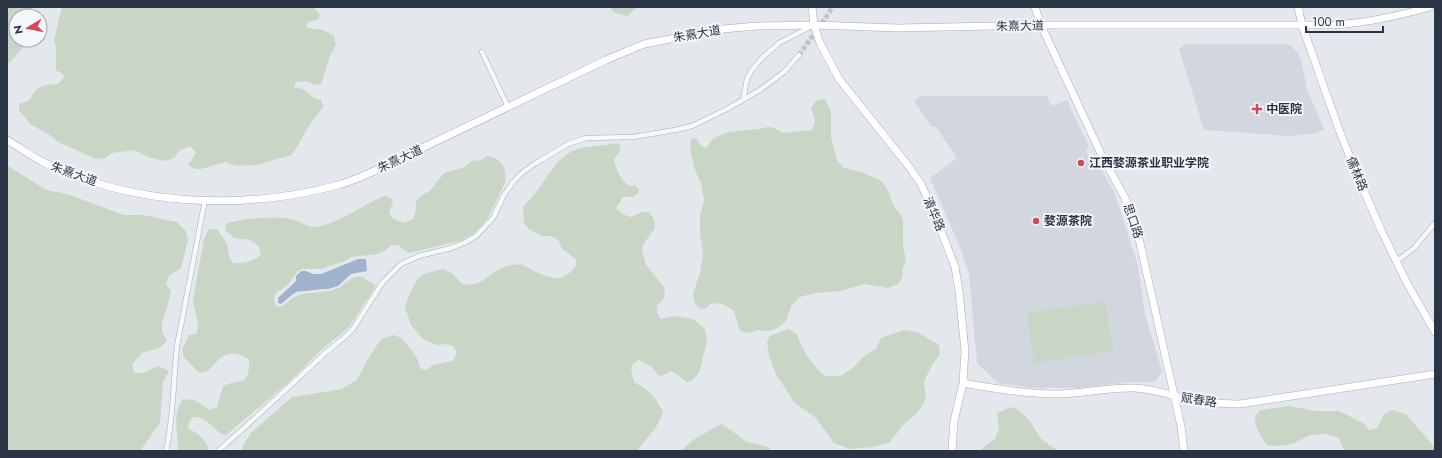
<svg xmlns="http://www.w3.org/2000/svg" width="1442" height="458" viewBox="0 0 1442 458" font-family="Jost,'Noto Sans SC',sans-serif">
	<rect width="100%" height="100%" fill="#e4e7ec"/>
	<!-- built -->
	<path fill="#d2d6de" d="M1185,44H1285L1291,46L1298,53L1302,64L1307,89L1324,129L1317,133L1289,136L1204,130L1179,49Z
		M920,96H1047L1052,106L1067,100L1089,147L1086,151L1092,165H1099L1115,194L1138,266L1145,315L1162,371L1155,382H1130L1079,388H1034L998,383L977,363L969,274L960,247L930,178L957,158L936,127H932L914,101Z"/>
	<!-- green -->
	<path fill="#c9d6c5" d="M7,7H31L33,16H16V40H30L9,63H7Z
		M62,7H313L320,14L318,20L311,21L306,24L308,28L324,30L334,36L336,45L330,56L321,84L315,85L307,81L296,82L294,87L303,89L314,98L321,100L323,107L309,126L292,155L273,160L257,165L236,166L225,162L201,169H195L188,165L196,153L190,146L180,150L174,158L165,161L147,157L135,150L112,153L105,158L96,159L58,142L47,133L31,125L19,110V104L30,100C37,85 43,85 58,84L63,79L64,75L56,70V47L54,40Z
		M610,7H638L627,16L613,12Z
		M825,99L831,112V137L837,160L844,168L861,172L882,181L888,191L894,207L898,211L903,219V245L906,260L903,268L902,278L898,284L888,288L864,284L841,291L815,293L800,297L791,306L786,321L776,329L767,331L758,330L748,333L740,331L734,311L725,305L715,303L710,304L707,308L700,309L695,303L693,294L700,273L703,255L700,232V216L704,200L701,183L694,168L690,147L691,139L696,138L702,147L706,148L714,138L729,132L758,129L768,127L775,128L783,133L812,130L815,121L811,108L817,100Z
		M617,143L620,145V151L614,159C616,170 620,179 629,186L635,185L639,189L638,194L632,197H623L616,208L622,214L631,217L642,212H649L654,219L655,228L644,243L642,250L646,265L664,287L665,297L657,306V312L661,319L674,316L693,319L705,329L707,342L699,373L692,380L687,382L675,373L670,371L667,374L659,376L651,366L639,360L633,364L631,370L634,382C648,390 657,397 663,413L656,427L637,451H242L244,444L251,433L292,397L342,389L357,380L366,362L381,339L393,335L402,338L417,358L421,369L427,370L433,365L453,361L457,353L454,347L447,344L438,345L424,340L411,325L405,307L410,293L418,278L424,274L443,269L452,273L462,284C483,287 486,275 502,268C508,265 515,265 521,264C533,270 555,285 568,274C571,272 574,268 576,265V259L562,249L558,240L551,236H542L530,230L524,223L523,207C526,203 530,200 533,196C546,181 555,158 575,150C588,145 603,147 617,143Z
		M487,156C502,158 507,168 505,183L488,218L473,234L460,241L409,253L398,245H392L383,252L377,254L352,257L345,261L321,269H303L298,271L287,286L277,292L274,298L275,304L278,307C286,306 289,299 296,296C307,292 321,293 333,290C346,287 348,275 363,277C367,282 372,281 376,286L348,328L320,351L289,382L226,435C213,433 208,415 193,417L188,424L189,429C198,433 206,440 209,450L208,451H178C178,434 172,414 183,399L194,400L210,410L217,407L223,386C241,378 250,387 249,360C241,353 231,351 222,357C215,361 212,370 204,372C202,373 200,372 198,372L184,357L182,349L189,335L196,334C201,323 194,312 193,300L204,239L209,229H217L227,244L229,256L233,263C243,264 253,262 261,255L259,246L250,240L234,238L225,230L227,223C247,218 271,216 291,219C299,220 306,227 314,227C338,225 363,204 385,196L391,198L393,203L389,211L392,218L403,223L413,219L416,210V201L422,195L430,191L444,173L465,167L472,161L481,160Z
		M7,165L46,190L67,194L124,215H143L177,222L186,231L188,240L181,268L169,276L166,284L171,291C170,296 169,300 168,304C164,320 157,326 167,341L159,348L142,353L132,364L134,373H143L158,366L169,371L163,382L160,423L140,451H7Z
		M1105,301L1113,351L1034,363L1027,313Z
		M788,329L797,334C804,352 810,363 825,376H840L854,367L864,356L876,349L881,338L904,330L917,332L939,345L940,354L932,365L925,379L924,384L926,396L923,405L915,415L904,424L890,442L873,447L851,449L834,443L815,417L795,403L777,376L769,356L767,342L770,336Z
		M1290,406L1315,411H1339L1363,423L1369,430L1377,428L1384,414L1392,410L1406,414L1435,448V451H1344L1339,438L1327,434L1310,435L1292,444L1278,446L1267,445C1260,435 1255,429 1255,416L1260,410Z
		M1011,407L1019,410L1030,421L1041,439L1058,451H980L987,444L995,439L999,428L997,413Z
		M721,424L728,428L747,442L769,447L771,451H681L693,440Z"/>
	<!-- water -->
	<path fill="#9fb4cc" d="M358,259H366L367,271L351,274L338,286L328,289H323L296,292L293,294L281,304L278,303V298L296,281V276L301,271H305L314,274H321Z"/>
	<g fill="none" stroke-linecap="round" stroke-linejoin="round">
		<!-- street-tunnel -->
		<path stroke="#bfc3cb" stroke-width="4.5" stroke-dasharray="4.5 2" stroke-linecap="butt" d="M799,55L833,7"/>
		<!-- street casing -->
		<g stroke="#a9aeb7" stroke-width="5.5">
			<path id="street" d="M482,52L508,107
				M743,100L747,79L751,71L763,57L779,43L812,26
				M1397,261L1414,248L1435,223
				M166,451C174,416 173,381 177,346L205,200
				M218,451C253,420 288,388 323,355C333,346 344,339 353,329L382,283L401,264L419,256L451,248L464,243L476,236L493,218L504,195L513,182L523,172L536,163L568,144L586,138L633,137L675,130L692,126L727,109L760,90L784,72L799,55"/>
		</g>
		<!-- secondary casing -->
		<g stroke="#a9aeb7" stroke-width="8">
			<path id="secondary" d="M812,7L814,25L820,43L839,79L910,168L921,184L934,213L955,267L959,291L965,351L963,383L954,421L952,451
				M1035,7L1041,25L1101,154L1125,198L1138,234L1181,426L1184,451
				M1298,7L1302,25L1338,127L1360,182L1382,232L1407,283L1435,332
				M963,383C995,389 1027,394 1059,394C1085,393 1110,387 1135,388C1157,389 1176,398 1197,401C1212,403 1226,404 1240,404L1435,374"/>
		</g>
		<!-- primary casing -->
		<g stroke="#a3abb8" stroke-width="8">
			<path id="primary" d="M7,140C19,147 31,156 43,162C133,206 242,211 338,185C349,182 361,177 372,172L606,60L644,44L723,29L757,26L814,25L898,28L1041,25H1333C1366,23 1398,16 1430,7"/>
		</g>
		<!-- street -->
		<use href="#street" stroke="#f7f8fa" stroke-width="4.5"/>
		<!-- secondary -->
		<use href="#secondary" stroke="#fff" stroke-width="7"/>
		<!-- primary -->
		<use href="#primary" stroke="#fff" stroke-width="7"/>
	</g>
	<!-- markers -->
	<g fill="#d1495b" stroke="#f4f6f9" stroke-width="1.5">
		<path d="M1255 103h4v4h4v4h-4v4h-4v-4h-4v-4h4z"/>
		<circle cx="1081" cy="163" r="4"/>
		<circle cx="1036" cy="221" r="4"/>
	</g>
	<g text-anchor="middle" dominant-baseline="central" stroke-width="4" stroke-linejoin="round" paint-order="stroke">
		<!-- street labels -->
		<g font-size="12" fill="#2b3445" stroke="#f4f6f9">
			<text transform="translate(1020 26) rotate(-1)">朱熹大道</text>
			<text transform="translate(697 34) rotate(-10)">朱熹大道</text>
			<text transform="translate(400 159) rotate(-25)">朱熹大道</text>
			<text transform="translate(74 174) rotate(20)">朱熹大道</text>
			<text transform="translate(1357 174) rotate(68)">儒林路</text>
			<text transform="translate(934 214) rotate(67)">清华路</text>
			<text transform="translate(1133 221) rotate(71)">思口路</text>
			<text transform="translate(1199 400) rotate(9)">赋春路</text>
		</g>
		<!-- poi labels -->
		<g font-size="12" font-weight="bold" fill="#2b3445" stroke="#f4f6f9" text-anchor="start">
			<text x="1266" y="109">中医院</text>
			<text x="1089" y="163">江西婺源茶业职业学院</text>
			<text x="1044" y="221">婺源茶院</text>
		</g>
	</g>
	<!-- border -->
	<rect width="1442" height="458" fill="none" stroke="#2b3445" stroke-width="16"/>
	<!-- north arrow -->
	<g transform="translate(28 28) rotate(260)"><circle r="19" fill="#f4f6f9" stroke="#a4a8b1"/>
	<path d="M0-3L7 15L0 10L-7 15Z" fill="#d1495b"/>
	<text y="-6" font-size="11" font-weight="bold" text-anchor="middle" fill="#2b3445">N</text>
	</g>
	<!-- scale -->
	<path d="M1306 26v6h77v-6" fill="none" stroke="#2b3445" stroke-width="2"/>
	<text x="1312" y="26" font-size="12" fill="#2b3445" stroke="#f4f6f9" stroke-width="3" paint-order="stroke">100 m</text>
</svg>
